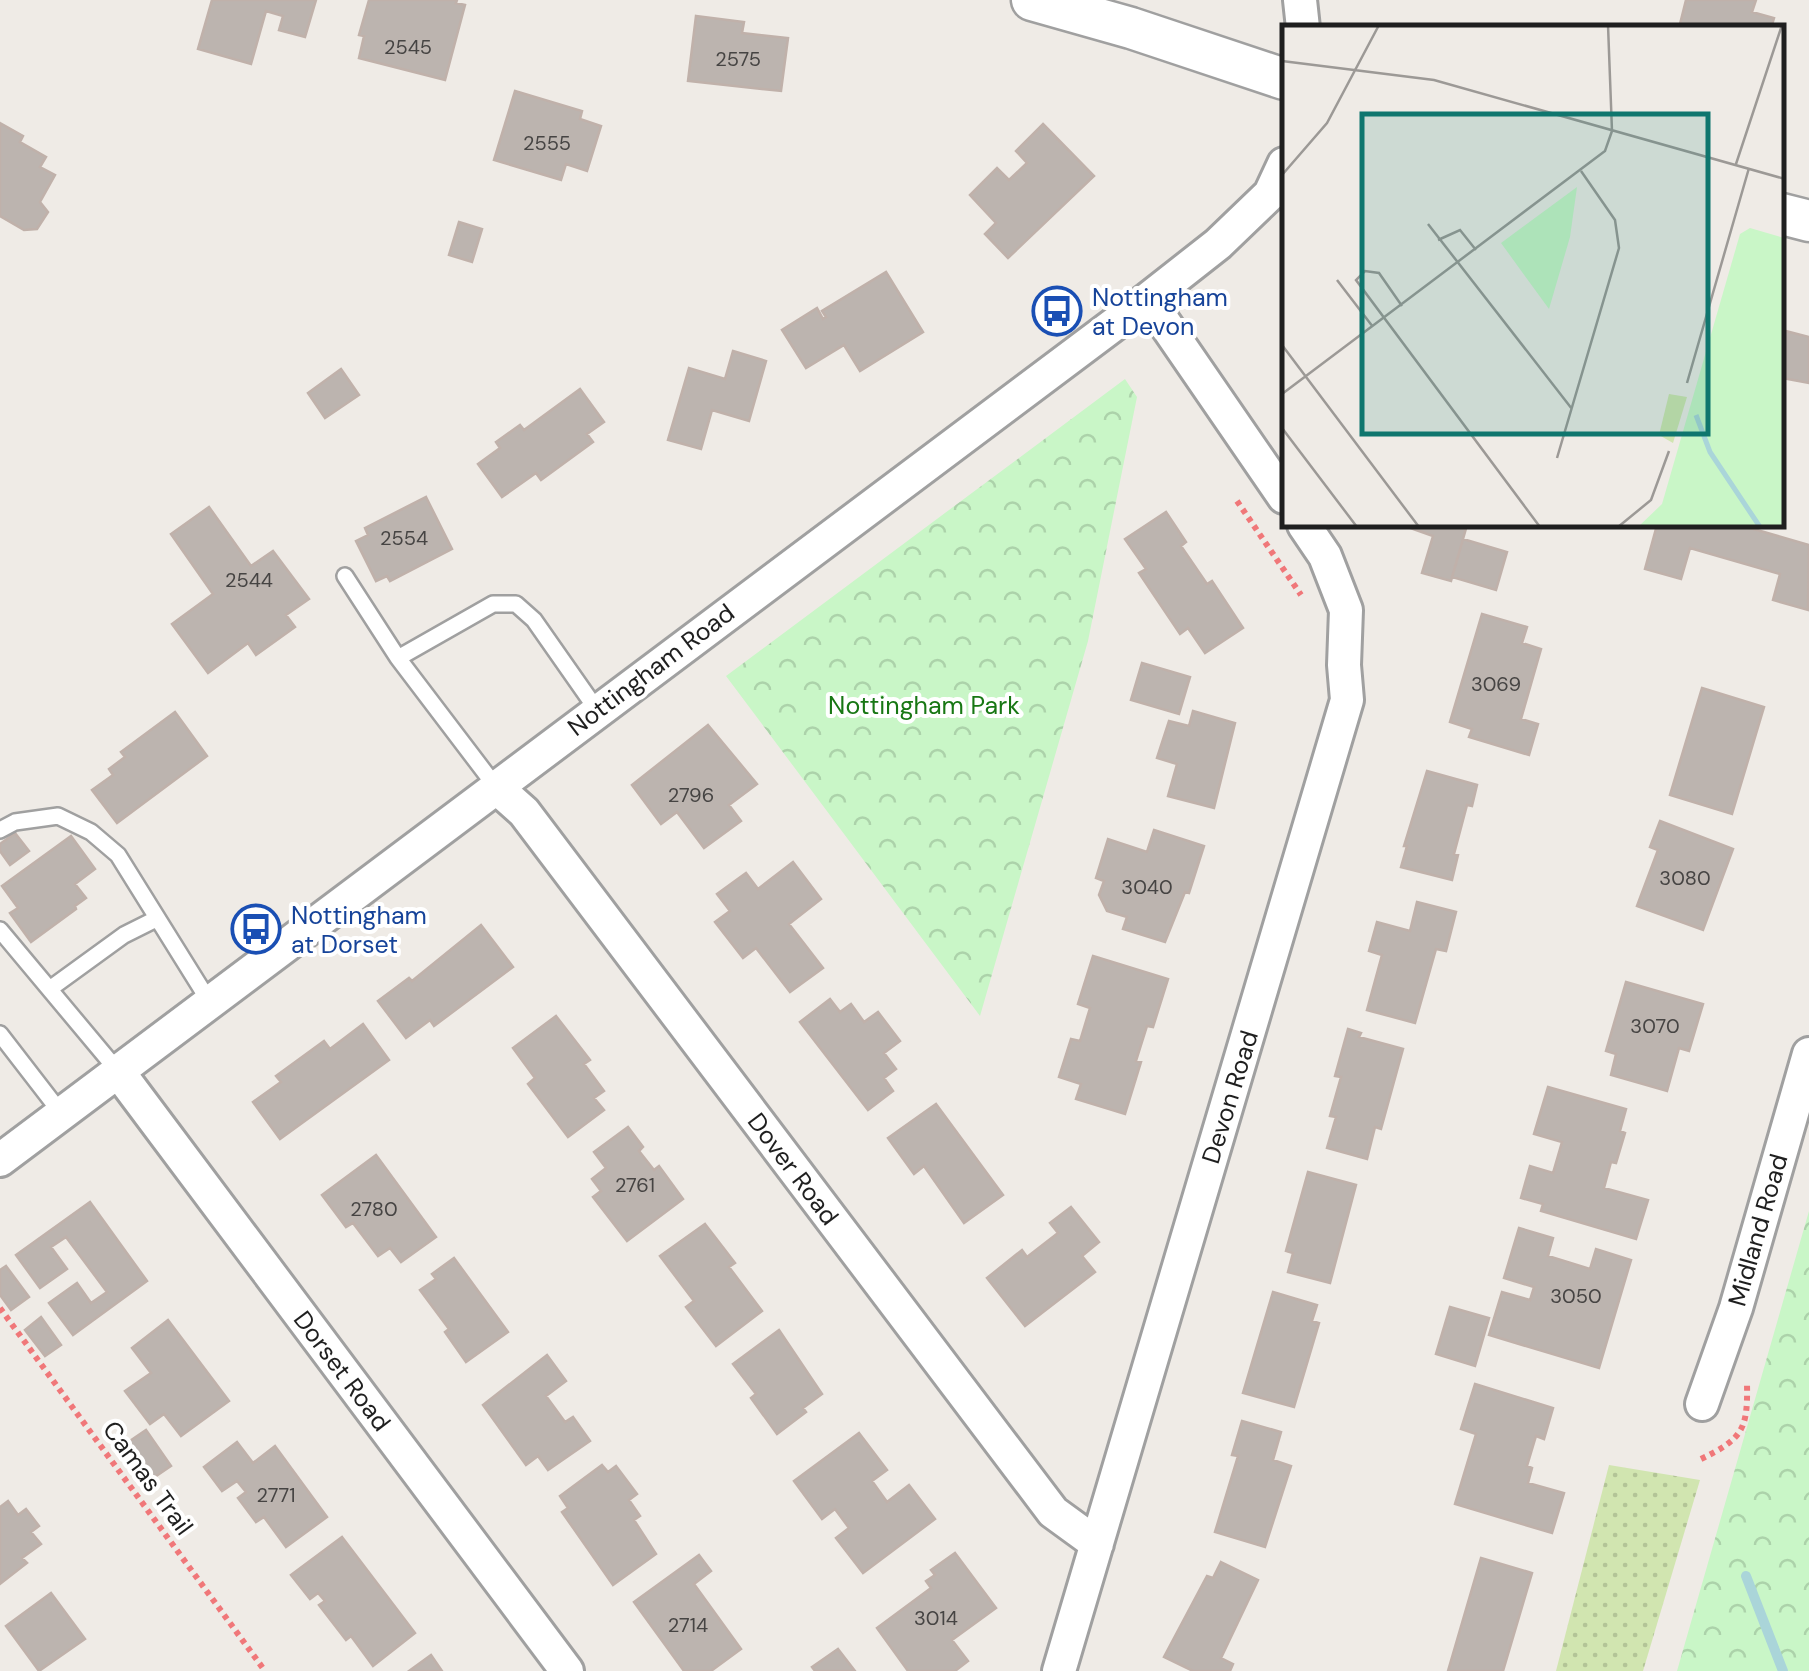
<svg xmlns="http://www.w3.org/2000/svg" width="1809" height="1671" viewBox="0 0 1809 1671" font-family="'DM Sans',sans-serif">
	<defs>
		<pattern id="grass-dots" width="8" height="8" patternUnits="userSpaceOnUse" patternTransform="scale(2.5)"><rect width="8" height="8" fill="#d1e5b0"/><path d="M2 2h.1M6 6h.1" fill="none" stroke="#b3c497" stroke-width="1.8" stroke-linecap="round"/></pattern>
		<pattern id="park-crowns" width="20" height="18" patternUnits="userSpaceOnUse" patternTransform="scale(2.5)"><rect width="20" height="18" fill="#c9f6c7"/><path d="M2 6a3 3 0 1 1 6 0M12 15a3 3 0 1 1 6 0" fill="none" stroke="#acd2aa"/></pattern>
	</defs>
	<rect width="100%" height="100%" fill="#efebe6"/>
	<!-- grass -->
	<path fill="url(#grass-dots)" d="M1609,1465L1700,1480L1643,1671H1556Z"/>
	<!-- park -->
	<path fill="url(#park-crowns)" d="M1125,379L1137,397L1088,641L980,1016L726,676Z
		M1809,1211V1671H1677Z"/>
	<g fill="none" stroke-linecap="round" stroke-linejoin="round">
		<!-- stream -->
		<path stroke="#aad5d9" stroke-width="10" d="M1746,1576L1783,1671"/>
	</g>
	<!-- building -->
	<path fill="#bcb4af" stroke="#c0b1aa" stroke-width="2.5" d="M212,0H316L305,37L279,30L283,16L266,11L251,64L198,49Z
		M369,0H457L456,3L465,5L445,80L359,58L364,36L359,35Z
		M1686,0H1756L1752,12L1774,18L1771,28H1679Z
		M696,16L744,22L742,33L788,38L781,91L688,81Z
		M515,91L582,111L580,119L601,126L587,171L566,164L561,180L494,160Z
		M0,123L23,136L20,142L46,157L40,167L55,175L40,202L48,212L37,229L24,230L0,216Z
		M1043,124L1094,176L1008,258L985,234L996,223L970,195L997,168L1009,180L1027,163L1016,151Z
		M459,222L482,229L472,262L449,255Z
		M886,272L923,332L860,371L844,345L806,368L782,330L817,308L823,319L826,317L822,311Z
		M1782,330L1809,337V383L1782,378Z
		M733,351L766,361L749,421L712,410L701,449L668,440L689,368L725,379Z
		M341,369L359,395L325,418L308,393Z
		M580,389L604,422L587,434L593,442L541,480L536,473L502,497L478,464L500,448L496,442L520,425L524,430Z
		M426,497L452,549L390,581L387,576L376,581L356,541L368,535L365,528Z
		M209,507L251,566L273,551L309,599L286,615L295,627L256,655L248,643L208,673L172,624L213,594L171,534Z
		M1166,512L1186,542L1181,546L1207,584L1212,581L1243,628L1205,653L1188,628L1180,634L1139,573L1146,569L1125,539Z
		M1402,525H1467L1451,581L1422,573L1433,536Z
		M1657,525H1740L1809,545L1808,610L1773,600L1780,574L1690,548L1681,579L1645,569Z
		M1463,539L1507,552L1496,590L1452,577Z
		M1482,614L1527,627L1522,643L1541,649L1521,719L1538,724L1529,755L1469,737L1472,729L1450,722Z
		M1142,663L1190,677L1179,714L1131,700Z
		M1702,688L1764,707L1732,814L1670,795Z
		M1193,711L1235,723L1214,808L1168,796L1177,764L1157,758L1169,721L1189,726Z
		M175,712L207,756L117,823L92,790L113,775L109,769L125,757L121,752Z
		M708,725L757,784L729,805L741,821L704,848L677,812L661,824L632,785Z
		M1427,771L1477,785L1472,806L1467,805L1454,854L1458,855L1452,880L1401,867L1407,846H1404Z
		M1660,821L1733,849L1703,930L1637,906L1658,850L1650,847Z
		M1154,830L1204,846L1189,893L1185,892L1165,942L1123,929L1127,917L1107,911L1099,895L1104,881L1096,878L1108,839L1147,852Z
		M15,833L29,851L10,865L0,851V844Z
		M71,836L95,869L75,884L86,898L75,906L76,909L31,942L10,913L18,908L2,886Z
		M793,862L821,899L789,924L823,968L790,992L756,948L743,958L715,922L730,911L717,894L746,873L758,889Z
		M1417,902L1456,912L1446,951L1436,949L1415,1023L1367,1010L1382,955L1369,951L1377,922L1410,931Z
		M481,925L513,967L434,1026L430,1020L406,1038L378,1001L409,978L412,981Z
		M1093,956L1168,979L1153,1027L1147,1026L1136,1061L1141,1062L1125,1114L1076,1099L1081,1084L1059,1077L1071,1039L1080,1041L1090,1008L1078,1004Z
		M1626,982L1703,1004L1689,1051L1679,1048L1667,1091L1611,1075L1616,1054L1606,1051Z
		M830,999L840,1012L851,1004L864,1022L878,1012L900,1041L884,1053L896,1069L884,1078L893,1091L868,1110L800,1022Z
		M556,1016L590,1060L584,1064L604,1091L594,1098L604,1110L568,1137L528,1084L535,1078L513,1048Z
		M363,1024L389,1060L280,1139L253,1102L281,1082L276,1076L324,1041L330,1049Z
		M1348,1029L1361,1033L1359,1037L1403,1049L1381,1129L1375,1127L1367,1159L1327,1148L1336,1117L1330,1116L1341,1077L1335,1076Z
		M1548,1087L1626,1109L1620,1131L1625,1133L1616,1163L1611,1162L1604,1188L1648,1200L1636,1239L1541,1211L1543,1204L1521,1198L1530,1166L1553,1173L1562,1142L1534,1134Z
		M936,1104L1003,1195L964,1223L924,1166L914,1174L888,1138Z
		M628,1127L643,1147L639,1151L654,1170L659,1166L683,1199L627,1241L593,1197L601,1191L592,1179L606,1168L594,1152Z
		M376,1155L436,1237L401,1262L390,1248L378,1256L353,1223L346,1227L322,1195Z
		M1308,1172L1356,1185L1330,1283L1288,1272L1293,1253L1286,1251Z
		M90,1202L147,1281L73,1335L49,1303L77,1283L91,1303L107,1292L66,1237L51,1247L67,1269L40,1288L16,1255Z
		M1071,1207L1099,1242L1082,1256L1095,1272L1025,1326L987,1278L1022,1250L1027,1257L1058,1233L1050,1223Z
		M705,1224L735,1263L729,1267L762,1311L716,1346L686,1307L694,1301L660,1256Z
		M1519,1228L1553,1238L1548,1256L1590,1269L1596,1249L1631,1260L1599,1368L1489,1335L1502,1292L1530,1300L1534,1287L1504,1278Z
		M454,1258L508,1332L466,1362L445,1332L449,1329L420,1290L436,1279L432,1274Z
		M6,1266L29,1297L11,1310L0,1295V1270Z
		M1273,1292L1317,1305L1312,1321L1319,1323L1294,1407L1243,1393Z
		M1450,1307L1489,1318L1475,1366L1436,1354Z
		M41,1317L61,1345L45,1356L25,1330Z
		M168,1320L229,1401L181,1436L164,1414L150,1424L125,1391L151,1373L132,1348Z
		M779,1330L822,1394L803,1408L806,1412L777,1434L751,1398L756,1394L733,1364Z
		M547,1355L566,1381L546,1396L565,1422L573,1417L590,1441L548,1470L538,1456L526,1465L483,1405Z
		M1475,1384L1553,1408L1544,1439L1536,1436L1527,1466L1532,1468L1528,1483L1564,1493L1552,1533L1455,1504L1476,1434L1461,1429Z
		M1242,1421L1281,1432L1273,1460L1291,1466L1265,1547L1215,1532L1238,1456L1232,1455Z
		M146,1430L171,1466L143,1485L118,1449Z
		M859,1433L887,1470L872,1481L887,1502L909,1485L935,1519L863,1573L836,1538L849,1528L835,1509L822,1519L794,1481Z
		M237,1442L253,1463L275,1446L327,1517L286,1547L264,1517L256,1522L238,1498L246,1492L237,1481L222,1491L204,1467Z
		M602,1465L608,1472L616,1466L637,1494L629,1500L640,1516L634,1520L656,1554L613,1585L562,1512L568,1508L560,1496Z
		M8,1501L18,1515L26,1509L39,1526L31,1532L41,1544L22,1558L27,1563L0,1584V1507Z
		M342,1537L415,1633L373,1666L351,1636L346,1640L319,1605L325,1601L318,1593L310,1599L291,1575Z
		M955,1553L996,1608L952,1640L968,1661L955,1671H908L877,1628L931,1588L926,1581L935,1575L931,1570Z
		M699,1555L711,1571L694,1584L741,1649L711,1671H684L634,1602Z
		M1481,1558L1532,1573L1503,1671H1448Z
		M1221,1562L1258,1580L1221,1658L1233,1664L1230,1671H1193L1164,1657L1207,1576L1213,1578Z
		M51,1593L85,1639L39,1671L6,1626Z
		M838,1649L855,1671H815L812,1667Z
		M431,1655L442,1671H409Z"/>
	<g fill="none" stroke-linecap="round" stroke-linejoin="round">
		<!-- service casing -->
		<g stroke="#a0a0a0" stroke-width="20">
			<path id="service" d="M345,576L398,658L496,787
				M398,658L493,604H516L534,620L597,710
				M0,830L15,822L58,816L91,832L118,855L209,1001
				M0,930L117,1070
				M51,988L124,935L156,919
				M0,1034L61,1113"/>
		</g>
		<!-- minor casing -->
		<g stroke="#a0a0a0" stroke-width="38">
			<path id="minor" d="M1300,0L1303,28
				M1148,299L1284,497
				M496,787L524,812L1053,1512L1097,1544
				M117,1070L567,1671
				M0,1160L1148,299L1218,244L1270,194L1284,164
				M1702,1404L1736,1308L1809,1054
				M1059,1671L1347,700L1344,665L1346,610L1325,556L1304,525"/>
		</g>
		<!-- tertiary casing -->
		<g stroke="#a0a0a0" stroke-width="45">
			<path id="tertiary" d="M1032,0L1131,28L1284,79
				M1782,214L1809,221"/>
		</g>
		<!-- path -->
		<path stroke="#f07779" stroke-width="6" stroke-dasharray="5 5" stroke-linecap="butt" d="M1237,501L1301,595
			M0,1308L265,1671
			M1701,1459C1742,1439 1748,1430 1747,1384"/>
		<!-- service -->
		<use href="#service" stroke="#fff" stroke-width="15"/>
		<!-- minor -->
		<use href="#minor" stroke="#fff" stroke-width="32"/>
		<!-- tertiary -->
		<use href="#tertiary" stroke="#fff" stroke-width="40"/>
	</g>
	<!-- icons -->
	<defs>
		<g id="bus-ring" transform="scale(2.5)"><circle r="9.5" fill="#fff" stroke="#1a4fb4" stroke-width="1.5"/><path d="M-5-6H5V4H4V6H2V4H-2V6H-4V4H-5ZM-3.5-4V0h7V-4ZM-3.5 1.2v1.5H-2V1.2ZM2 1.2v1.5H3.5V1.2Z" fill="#1a4fb4"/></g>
	</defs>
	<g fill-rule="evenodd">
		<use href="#bus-ring" x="1057" y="311"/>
		<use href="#bus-ring" x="256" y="929"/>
	</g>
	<g text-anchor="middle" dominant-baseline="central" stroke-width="8" stroke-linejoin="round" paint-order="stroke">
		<!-- number labels -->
		<g font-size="20" fill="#464443">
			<text x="408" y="47">2545</text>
			<text x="738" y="59">2575</text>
			<text x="547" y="143">2555</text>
			<text x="404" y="538">2554</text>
			<text x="249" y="580">2544</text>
			<text x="1496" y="684">3069</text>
			<text x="691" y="795">2796</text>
			<text x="1685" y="878">3080</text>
			<text x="1147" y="887">3040</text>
			<text x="1655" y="1026">3070</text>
			<text x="635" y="1185">2761</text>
			<text x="374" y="1209">2780</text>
			<text x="1576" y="1296">3050</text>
			<text x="276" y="1495">2771</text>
			<text x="936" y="1618">3014</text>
			<text x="688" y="1625">2714</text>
		</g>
		<!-- transit labels -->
		<g font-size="25" fill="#164399" stroke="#fff" text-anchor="start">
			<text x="1092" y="297">Nottingham<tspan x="1092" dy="29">at Devon</tspan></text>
			<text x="291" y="915">Nottingham<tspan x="291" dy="29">at Dorset</tspan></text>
		</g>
		<!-- street labels -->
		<g font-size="25" fill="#1f1f1f" stroke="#fff">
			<text transform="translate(651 670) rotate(-37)">Nottingham Road</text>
			<text transform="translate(1230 1097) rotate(-73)">Devon Road</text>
			<text transform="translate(793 1169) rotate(53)">Dover Road</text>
			<text transform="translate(1758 1230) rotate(-74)">Midland Road</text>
			<text transform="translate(342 1371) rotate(53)">Dorset Road</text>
			<text transform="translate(148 1478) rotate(54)">Camas Trail</text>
		</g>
		<!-- park labels -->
		<g font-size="25" fill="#187714" stroke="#fff">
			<text x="924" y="705">Nottingham Park</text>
		</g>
	</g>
	<!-- overview -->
	<g transform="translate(1282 25)">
		<rect width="502" height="502" fill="#efebe6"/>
		<path d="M387,369L405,372L391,418L377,410Z" fill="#d1e5b0"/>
		<path d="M295,162L288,212L267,284L219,218ZM468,203L502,213V502H356L380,479L458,209Z" fill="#c9f6c7"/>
		<path fill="none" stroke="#aad5d9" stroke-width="5" d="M414,390L428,427L478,502"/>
		<path fill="none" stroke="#9c9996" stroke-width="2.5" d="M0,36L152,55L503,154M454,139L500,0M0,150L45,98L97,0M146,199L290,384M156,215L178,205L194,225M55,255L91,302M120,281L97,248L83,246L74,255L258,502M0,320L137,502M405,358L467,143M0,369L323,126L330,106L326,0M0,403L75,502M275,433L337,223L333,195L299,146M336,502L369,475L387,426"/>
		<path fill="#0f766e" fill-opacity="0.15" stroke="#0f766e" stroke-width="5" d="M80,89H426V409H80Z"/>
		<rect width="502" height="502" fill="none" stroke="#1f1f1f" stroke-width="5"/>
	</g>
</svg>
